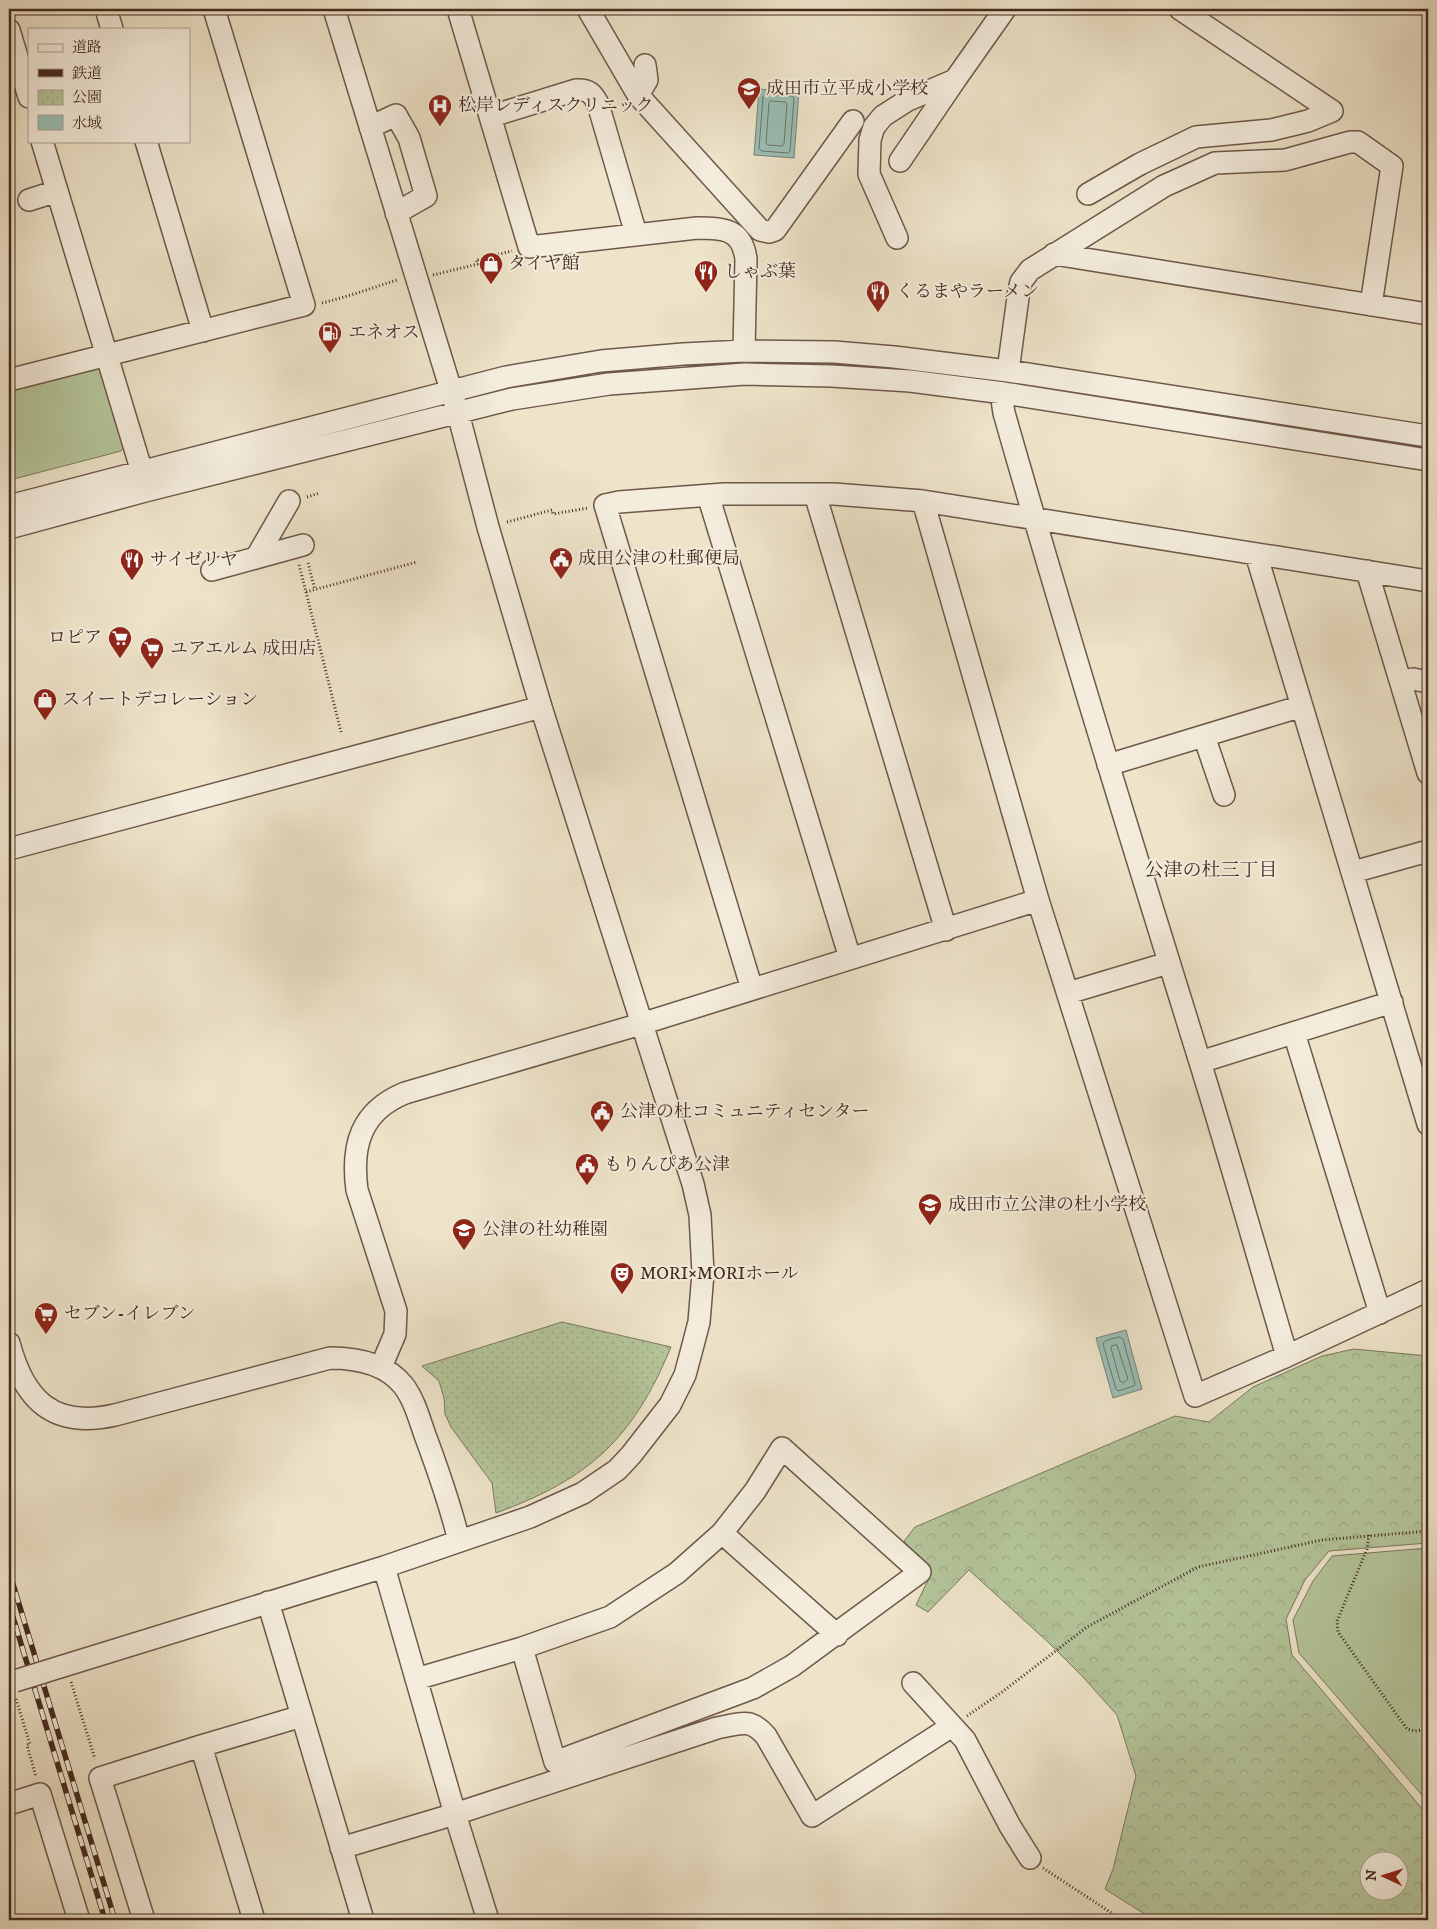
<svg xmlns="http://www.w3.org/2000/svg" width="1437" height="1929" viewBox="0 0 1437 1929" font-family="'IM FELL DW Pica','Noto Serif JP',serif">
	<defs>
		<pattern id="forest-crowns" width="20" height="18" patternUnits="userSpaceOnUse" patternTransform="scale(1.25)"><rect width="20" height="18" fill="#b4c59a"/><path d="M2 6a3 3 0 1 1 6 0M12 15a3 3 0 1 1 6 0" fill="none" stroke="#9ca984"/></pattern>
		<pattern id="park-dots" width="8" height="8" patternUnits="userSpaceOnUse" patternTransform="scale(1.25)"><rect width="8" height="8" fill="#b4c59a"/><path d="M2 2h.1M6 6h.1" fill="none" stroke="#9ca984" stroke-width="1.8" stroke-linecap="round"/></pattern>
	</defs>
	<rect width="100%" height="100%" fill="#eee4ca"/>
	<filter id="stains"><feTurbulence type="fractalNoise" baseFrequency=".004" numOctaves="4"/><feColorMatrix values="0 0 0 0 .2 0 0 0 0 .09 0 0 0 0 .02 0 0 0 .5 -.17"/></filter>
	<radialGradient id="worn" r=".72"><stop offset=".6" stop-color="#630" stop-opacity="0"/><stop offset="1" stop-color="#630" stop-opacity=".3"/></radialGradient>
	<!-- green -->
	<path fill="#b4c59a" stroke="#7c785c" d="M95,364L102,369L126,443L121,451L10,480L9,474V387Z
		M1428,1548V1802L1299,1653L1293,1620L1313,1581L1332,1556Z"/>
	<!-- forest -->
	<path fill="url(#forest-crowns)" stroke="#7c785c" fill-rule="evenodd" d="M1354,1349L1428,1356V1543L1329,1551L1305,1580L1286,1619L1292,1655L1424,1811L1428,1835V1846L1421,1887L1428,1920H1154L1105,1889L1113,1869L1136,1776L1117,1715L1083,1677L1049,1643L969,1570L928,1612L916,1605L931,1574L904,1541L915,1527L1175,1416L1209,1422L1253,1387L1322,1356ZM1370,1862H1400V1892H1370Z"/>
	<!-- park -->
	<path fill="url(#park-dots)" stroke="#7c785c" d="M562,1322L671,1347C633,1439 589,1479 496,1513L492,1483L451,1427L445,1414L444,1398L439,1381L422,1366Z"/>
	<!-- water -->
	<path fill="#99bfb5" stroke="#778379" d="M759,89L799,92L794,158L754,155Z
		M1126,1330L1142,1389L1113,1398L1096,1338Z"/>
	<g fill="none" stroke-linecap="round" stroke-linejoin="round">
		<!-- shore -->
		<path stroke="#6e746a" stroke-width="1" d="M766,94L792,96L794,98L790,151L788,153L762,151L759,149L763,97Z
			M771,101L785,102L787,104L784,144L782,146L768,145L766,143L769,103Z
			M1120,1337L1123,1339L1135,1384L1134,1386L1118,1391L1116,1389L1103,1344L1105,1341Z
			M1117,1345L1128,1379L1123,1383L1120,1381L1111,1348L1112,1346Z"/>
		<!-- minor casing -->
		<g stroke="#6e584a" stroke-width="24">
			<path id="minor" d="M106,9L112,29
				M458,9L529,247L697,228C724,228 742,229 746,259L744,351
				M588,9L638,95L760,230L769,232L775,230L853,121
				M1180,9L1332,111
				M9,30L29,97
				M638,95L647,80L645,65
				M492,116L576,90C589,89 593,94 598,104L636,234
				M370,127L396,115L409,138L426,196L396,213
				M42,141L142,472
				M146,141L203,331
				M900,161L955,80
				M1088,194L1140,164L1196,137L1271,130L1308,121L1332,111
				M29,200L57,191
				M897,238L869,174L870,140L874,127L883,116L908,100L955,80L1005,9
				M1054,254L1428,314
				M1008,371L1019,290L1021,282L1030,270L1164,186L1215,163L1285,160L1350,142H1358L1392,166L1371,305
				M9,380L304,305L214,9
				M1004,393L1002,400L1004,413C1066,630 1133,846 1200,1062C1230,1159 1258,1258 1287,1356
				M815,494L946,930
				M708,495L850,958
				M923,501L1038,900L1195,1396L1287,1356L1428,1290
				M9,506L506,377L601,361L683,354L744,351L834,352L894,357L1008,371L1428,436
				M9,528L145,491L512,399L609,384L745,374L831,376L910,381L1004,393L1428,460
				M1256,554L1428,1124
				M256,558L289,501
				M212,570L303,545
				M1367,571L1428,773
				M1402,682L1413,679L1428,682
				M1204,736L1224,795
				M1108,765L1302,706
				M9,849L541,707
				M1353,872L1428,851
				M752,989L605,505L619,502L724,494H834L923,501L1428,581
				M1068,993L1168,963
				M1294,1033L1380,1313
				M1200,1062L1392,1002
				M9,1343C24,1400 53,1429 115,1415L330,1358C357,1358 385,1363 403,1385C414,1399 419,1418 425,1435C438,1470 450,1504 459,1541
				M381,1367L395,1334L396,1311L357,1190C351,1145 361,1111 405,1093L641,1024L1038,900
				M722,1533L837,1635
				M384,1567L455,1814L488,1920
				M268,1602L363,1920
				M60,1667L384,1567L530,1517L583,1493L617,1470L631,1455L670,1405L685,1375L692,1349L699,1322L703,1273L700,1215L693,1184L541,707L488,527L458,413L334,9
				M416,1679L522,1648L610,1617L677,1573L722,1533L755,1491L782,1448L920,1572L792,1666L753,1688L555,1762L522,1648
				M913,1683L965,1740L1010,1826L1030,1858
				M9,1804L40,1794L79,1920
				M341,1848L455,1814L717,1728C739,1724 750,1717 766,1736L812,1816L952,1726
				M144,1920L100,1778L201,1746
				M254,1920L201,1746L302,1716"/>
		</g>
		<!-- path -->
		<path stroke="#442a1f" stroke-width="3" stroke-dasharray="1 2.5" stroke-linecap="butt" d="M433,275L478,264L476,260L512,251
			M322,303C347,297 372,288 397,280
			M307,497L320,493
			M507,522L552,510L553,514L588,508
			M308,563L315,590
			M299,565L306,592L417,562
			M306,592L341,732
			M1369,1535L1367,1549L1337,1621L1338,1632L1407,1729L1415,1731L1428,1729
			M71,1682L95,1759
			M16,1699L30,1744L27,1745L36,1777
			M967,1716L1002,1692L1087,1627L1198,1567L1322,1540L1428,1531
			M1043,1868L1122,1920"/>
		<!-- minor -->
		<use href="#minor" stroke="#f4eddd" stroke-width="21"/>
		<!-- rail casing -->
		<g stroke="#442a1f" stroke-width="5.5">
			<path id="rail" d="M9,1571L115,1920
				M9,1604L105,1920"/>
		</g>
		<!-- rail -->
		<use href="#rail" stroke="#f4eddd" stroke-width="4" stroke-dasharray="11" stroke-linecap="butt"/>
		<!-- minor-bridge casing -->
		<g stroke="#6e584a" stroke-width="24" stroke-linecap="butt">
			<path id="minor-bridge" d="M15,1681L60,1667"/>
		</g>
		<!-- minor-bridge -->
		<use href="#minor-bridge" stroke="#f4eddd" stroke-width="21"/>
	</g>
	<!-- icons -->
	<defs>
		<g id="school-pin" transform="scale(1.25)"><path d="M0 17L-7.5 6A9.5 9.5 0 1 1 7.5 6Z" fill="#8f2418" stroke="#f4eddd"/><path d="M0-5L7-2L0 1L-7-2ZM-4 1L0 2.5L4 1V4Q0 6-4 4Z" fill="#fff"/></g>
		<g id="hospital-pin" transform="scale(1.25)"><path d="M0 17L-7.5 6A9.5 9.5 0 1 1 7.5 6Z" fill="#8f2418" stroke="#f4eddd"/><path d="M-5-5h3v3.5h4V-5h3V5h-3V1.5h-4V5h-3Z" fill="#fff"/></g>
		<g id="shop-pin" transform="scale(1.25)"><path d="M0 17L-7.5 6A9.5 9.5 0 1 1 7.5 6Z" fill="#8f2418" stroke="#f4eddd"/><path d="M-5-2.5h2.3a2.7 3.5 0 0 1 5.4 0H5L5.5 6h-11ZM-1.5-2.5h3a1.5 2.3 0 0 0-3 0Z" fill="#fff"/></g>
		<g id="restaurant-pin" transform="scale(1.25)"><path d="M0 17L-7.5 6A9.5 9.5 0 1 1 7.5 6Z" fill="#8f2418" stroke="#f4eddd"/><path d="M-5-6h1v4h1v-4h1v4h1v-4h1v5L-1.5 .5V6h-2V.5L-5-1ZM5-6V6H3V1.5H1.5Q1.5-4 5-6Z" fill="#fff"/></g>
		<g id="fuel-pin" transform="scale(1.25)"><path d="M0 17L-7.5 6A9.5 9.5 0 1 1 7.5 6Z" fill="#8f2418" stroke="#f4eddd"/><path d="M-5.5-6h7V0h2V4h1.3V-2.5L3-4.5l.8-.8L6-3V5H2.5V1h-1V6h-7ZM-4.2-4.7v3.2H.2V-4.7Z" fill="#fff"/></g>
		<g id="civic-pin" transform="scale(1.25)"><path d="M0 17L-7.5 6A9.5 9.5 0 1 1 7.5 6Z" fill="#8f2418" stroke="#f4eddd"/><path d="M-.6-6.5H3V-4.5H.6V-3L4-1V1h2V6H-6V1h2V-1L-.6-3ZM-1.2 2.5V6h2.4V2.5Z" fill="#fff"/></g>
		<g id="supermarket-pin" transform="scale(1.25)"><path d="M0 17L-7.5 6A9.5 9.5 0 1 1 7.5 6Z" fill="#8f2418" stroke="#f4eddd"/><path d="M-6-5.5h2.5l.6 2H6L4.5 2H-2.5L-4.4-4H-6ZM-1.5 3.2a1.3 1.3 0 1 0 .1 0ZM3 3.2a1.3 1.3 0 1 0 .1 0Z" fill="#fff"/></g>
		<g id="theatre-pin" transform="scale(1.25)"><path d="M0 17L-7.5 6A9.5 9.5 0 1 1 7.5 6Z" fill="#8f2418" stroke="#f4eddd"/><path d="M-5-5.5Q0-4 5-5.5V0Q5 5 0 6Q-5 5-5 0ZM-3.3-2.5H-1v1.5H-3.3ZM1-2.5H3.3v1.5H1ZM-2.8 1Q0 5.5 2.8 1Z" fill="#fff"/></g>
	</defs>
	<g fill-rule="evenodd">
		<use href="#school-pin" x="749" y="89"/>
		<use href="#hospital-pin" x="440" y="106"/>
		<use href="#shop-pin" x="491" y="264"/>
		<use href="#restaurant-pin" x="706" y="272"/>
		<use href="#restaurant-pin" x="878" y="292"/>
		<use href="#fuel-pin" x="330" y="333"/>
		<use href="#civic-pin" x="561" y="559"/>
		<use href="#restaurant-pin" x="132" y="560"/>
		<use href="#supermarket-pin" x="120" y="638"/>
		<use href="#supermarket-pin" x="152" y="649"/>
		<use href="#shop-pin" x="45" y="700"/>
		<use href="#civic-pin" x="602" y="1112"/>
		<use href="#civic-pin" x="587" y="1165"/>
		<use href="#school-pin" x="930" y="1205"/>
		<use href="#school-pin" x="464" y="1230"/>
		<use href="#theatre-pin" x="622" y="1274"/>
		<use href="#supermarket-pin" x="46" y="1314"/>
	</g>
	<g text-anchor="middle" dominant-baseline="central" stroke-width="4" stroke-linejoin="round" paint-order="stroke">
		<!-- poi labels -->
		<g font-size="18" fill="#442a1f" stroke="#f4eddd" text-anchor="start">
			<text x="766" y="89">成田市立平成小学校</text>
			<text x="458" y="106">松岸レディスクリニック</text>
			<text x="508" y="264">タイヤ館</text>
			<text x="724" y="272">しゃぶ葉</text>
			<text x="896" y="292">くるまやラーメン</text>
			<text x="348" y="333">エネオス</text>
			<text x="578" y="559">成田公津の杜郵便局</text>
			<text x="150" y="560">サイゼリヤ</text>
			<text x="102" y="638" text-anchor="end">ロピア</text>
			<text x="170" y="649">ユアエルム 成田店</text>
			<text x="62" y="700">スイートデコレーション</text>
			<text x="620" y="1112">公津の杜コミュニティセンター</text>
			<text x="604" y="1165">もりんぴあ公津</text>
			<text x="948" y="1205">成田市立公津の杜小学校</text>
			<text x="482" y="1230">公津の社幼稚園</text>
			<text x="640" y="1274">MORI×MORIホール</text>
			<text x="64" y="1314">セブン-イレブン</text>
		</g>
		<!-- neighbourhood labels -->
		<g font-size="19" fill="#442a1f" stroke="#f4eddd">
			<text x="1211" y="870">公津の杜三丁目</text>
		</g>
	</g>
	<!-- margin -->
	<rect width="1437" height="1929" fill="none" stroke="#eee4ca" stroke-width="30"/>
	<rect x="10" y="10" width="1417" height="1909" fill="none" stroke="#442a1f" stroke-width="2.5"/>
	<rect x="15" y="15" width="1407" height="1899" fill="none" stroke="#442a1f"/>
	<!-- legend -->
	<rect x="28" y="28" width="162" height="115" fill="#f4eddd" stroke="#ae9f91"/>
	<rect x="38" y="44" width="25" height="8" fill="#f4eddd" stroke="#ae9f91"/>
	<text x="72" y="52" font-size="15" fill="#442a1f">道路</text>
	<rect x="38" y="69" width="25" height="8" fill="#442a1f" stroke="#ae9f91"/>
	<text x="72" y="78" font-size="15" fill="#442a1f">鉄道</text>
	<rect x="38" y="90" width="25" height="15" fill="url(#park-dots)" stroke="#ae9f91"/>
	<text x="72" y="102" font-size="15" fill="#442a1f">公園</text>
	<rect x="38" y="115" width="25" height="15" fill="#99bfb5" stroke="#ae9f91"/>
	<text x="72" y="128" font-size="15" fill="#442a1f">水域</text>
	<!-- north arrow -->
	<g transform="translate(1384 1876) rotate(274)"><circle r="24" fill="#f4eddd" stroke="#ae9f91"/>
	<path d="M0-4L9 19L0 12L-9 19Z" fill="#8f2418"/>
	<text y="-8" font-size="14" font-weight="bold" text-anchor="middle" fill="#442a1f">N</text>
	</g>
	<rect width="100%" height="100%" filter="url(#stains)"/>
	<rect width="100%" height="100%" fill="url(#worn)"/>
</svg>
